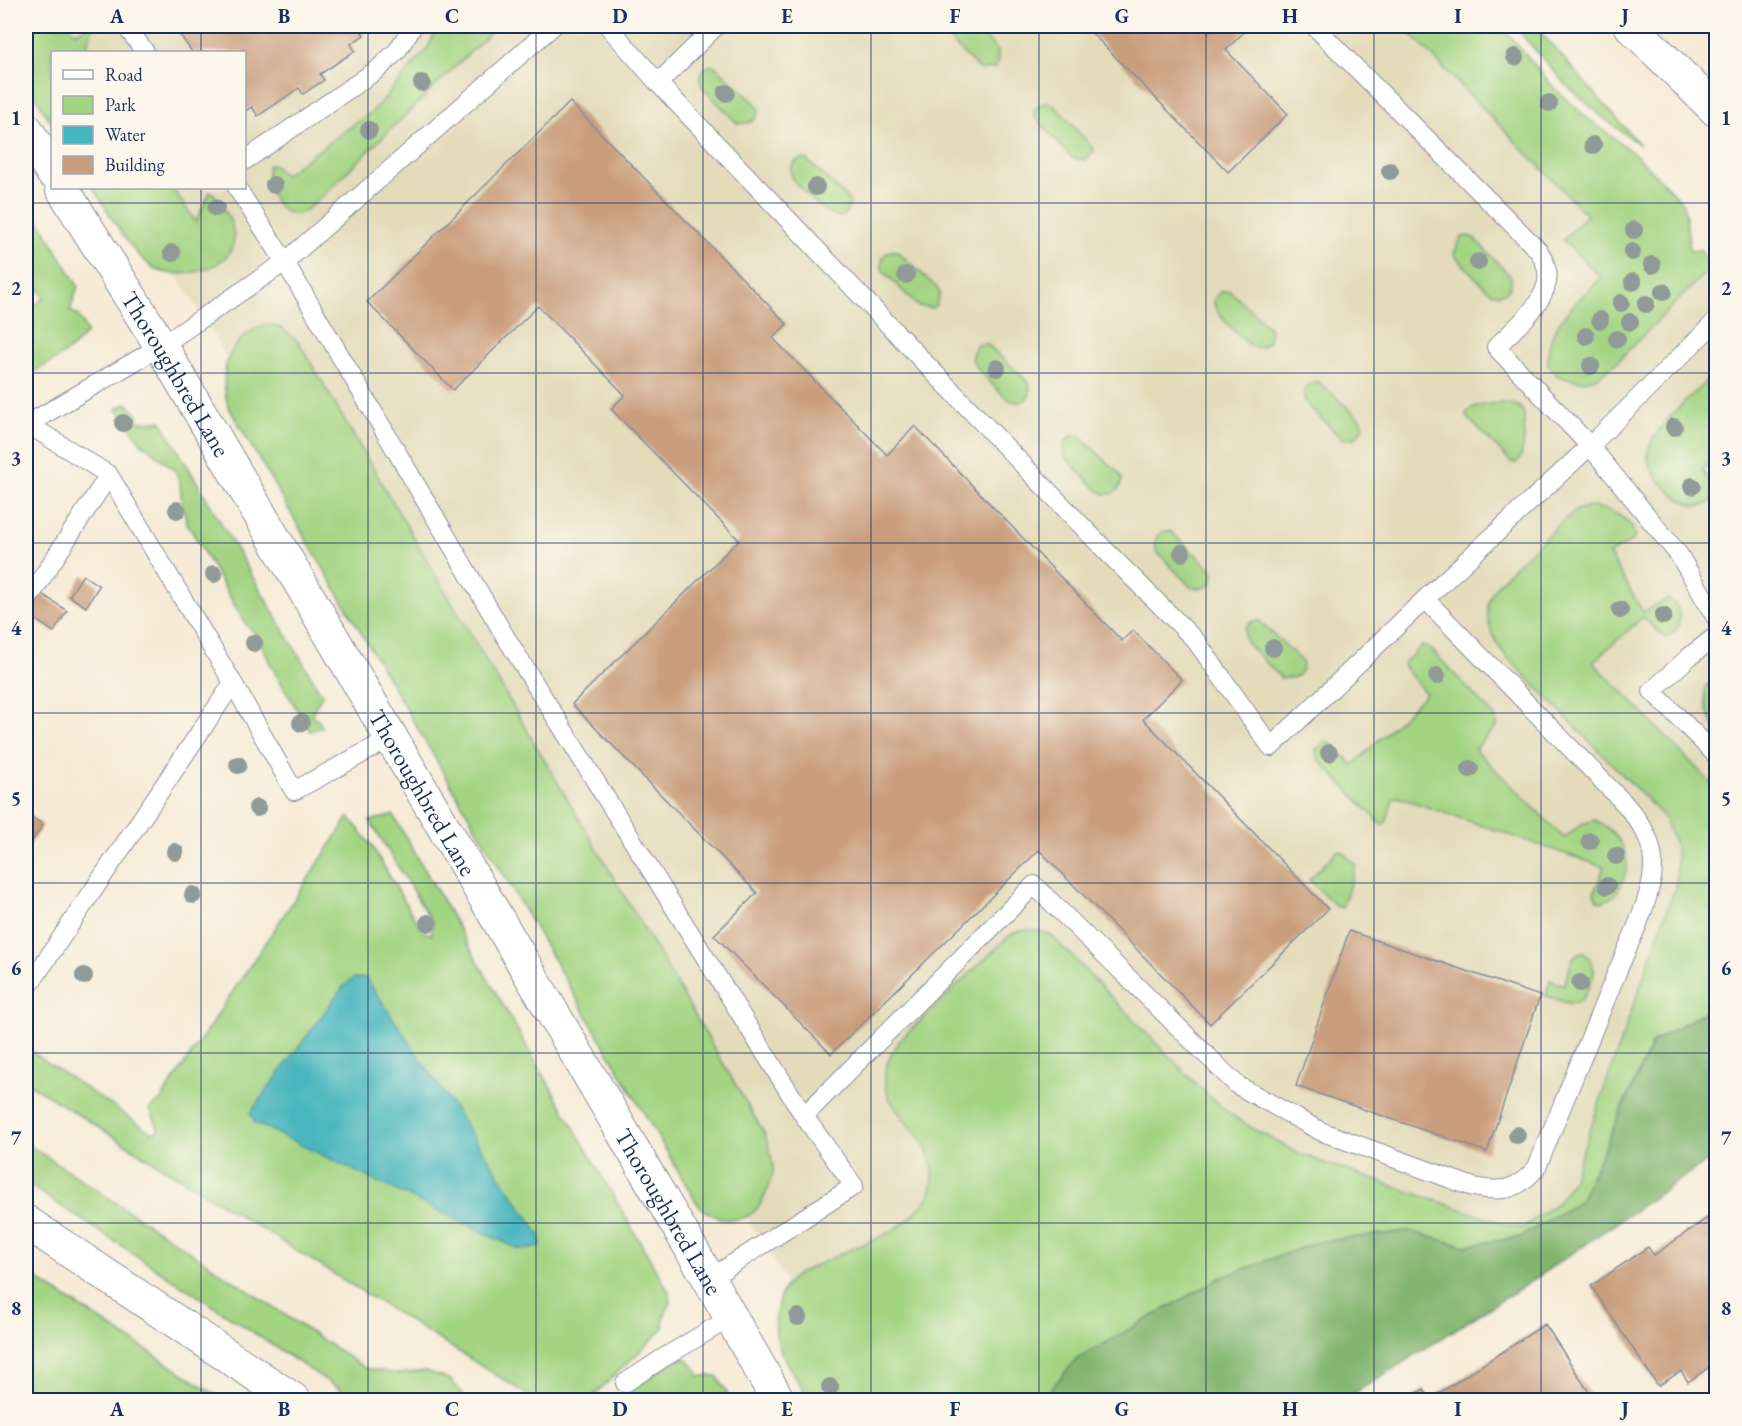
<svg xmlns="http://www.w3.org/2000/svg" width="1742" height="1426" viewBox="0 0 1742 1426" font-family="'EB Garamond',serif">
	<rect width="100%" height="100%" fill="#fbf7ec"/>
	<filter id="ink" filterUnits="userSpaceOnUse"><feTurbulence type="fractalNoise" baseFrequency=".0167" numOctaves="2"/><feDisplacementMap in="SourceGraphic" scale="12" xChannelSelector="R" yChannelSelector="G"/><feConvolveMatrix kernelMatrix="1 2 1 2 8 2 1 2 1" color-interpolation-filters="sRGB"/></filter>
	<filter id="wash" filterUnits="userSpaceOnUse"><feTurbulence type="fractalNoise" baseFrequency=".008" numOctaves="4" result="noise"/><feDisplacementMap in="SourceGraphic" scale="24" xChannelSelector="R" yChannelSelector="G"/><feGaussianBlur stdDeviation="1.35" result="paint"/><feColorMatrix in="noise" values="0 0 0 0 0 0 0 0 0 0 0 0 0 0 0 0 0 1.4 0 .05"/><feComposite in="paint" operator="in"/></filter>
	<g filter="url(#wash)">
		<rect width="100%" height="100%" fill="#f6ebd7"/>
		<!-- built -->
		<path fill="#e3dbba" d="M26,26H1465L1660,231L1716,266V1005L1653,1042L1580,1201L1520,1237L801,1306L124,188H244V52H52Z"/>
		<!-- green -->
		<path fill="#a3d482" stroke="#5f8270" stroke-width="1.5" d="M26,26H69L75,33L87,26H93L85,52H52V124L26,81Z
			M438,26H497L316,202C310,207 304,213 296,214C273,214 266,184 268,166L272,164L284,175L374,110L428,48Z
			M940,26H974L998,51V63L995,68L980,70L942,32Z
			M1403,26H1501L1555,89L1585,116L1637,156L1684,204L1690,251L1701,250L1708,265L1707,271L1616,363L1596,378L1584,381L1572,380L1558,376L1548,365C1546,323 1575,305 1601,278L1563,240L1587,215Z
			M1514,26H1535L1640,145L1607,121L1567,86Z
			M709,66H715L756,104L759,110C755,123 749,124 737,123L702,87C698,77 700,70 709,66Z
			M1048,102L1054,105L1092,147L1094,151L1086,160L1072,158L1035,117L1034,112L1038,106Z
			M800,159H806L846,197L850,203C842,240 804,190 793,180C789,170 791,163 800,159Z
			M93,188H172L196,222L210,192L214,194C223,208 237,225 233,244C227,271 175,281 154,268C128,251 110,213 93,188Z
			M26,199L78,286L70,311L78,315L87,332C74,350 46,367 26,375V312L44,298L26,265Z
			M1468,236L1474,238L1511,277C1512,282 1512,286 1508,290C1504,294 1497,295 1491,292C1484,288 1464,265 1457,258L1454,254L1458,243L1462,237Z
			M891,251H897L937,288L940,294L936,305L932,308L918,306L883,271C880,262 881,255 891,251Z
			M1223,291H1230L1269,327C1274,341 1264,351 1250,346C1242,338 1212,312 1214,301C1214,296 1219,293 1223,291Z
			M266,324L281,328L298,341L764,1133C768,1145 774,1158 773,1170C773,1175 770,1180 769,1184C758,1224 728,1230 698,1205L229,408C217,371 228,338 266,324Z
			M982,344H987L1028,382C1036,397 1021,408 1008,399C1001,394 977,370 974,363C972,359 972,358 972,354L976,346Z
			M1716,372V459L1702,469L1716,493C1703,529 1645,480 1648,453C1652,427 1698,390 1716,372Z
			M1313,382H1319L1360,419L1363,426C1359,438 1353,440 1341,438L1305,402C1302,393 1304,386 1313,382Z
			M127,403L138,415L139,422L161,421L322,695L311,715L319,721L322,727L310,731C297,709 283,688 271,665C264,651 260,635 246,625L187,523L182,504L180,483L175,470L140,442L128,422L116,409Z
			M1507,403C1515,405 1521,405 1524,414C1523,428 1527,452 1516,463L1511,462L1467,417L1466,413C1475,404 1494,404 1507,403Z
			M1072,436H1079L1119,473L1122,480C1120,490 1112,498 1101,492C1094,489 1072,464 1065,457C1062,448 1063,441 1072,436Z
			M1588,507C1606,507 1633,517 1635,537L1632,541L1609,554L1643,612L1668,599C1685,607 1683,633 1664,637L1643,617L1593,662L1716,788V1005L1652,1042L1580,1201L1520,1237L1465,1246L1408,1231L1317,1242L1220,1278L1077,1359L1041,1400H810C800,1384 787,1367 780,1349C771,1325 775,1289 798,1274C805,1270 812,1267 819,1264C832,1258 844,1252 857,1247C882,1236 903,1229 921,1206C924,1203 928,1199 929,1195C936,1181 933,1160 925,1147C911,1121 878,1103 886,1067C889,1057 895,1048 901,1039L1010,935C1024,927 1038,929 1052,936L1198,1086L1227,1112L1253,1129L1294,1151L1319,1161L1511,1226L1523,1227L1557,1203L1572,1181L1676,884C1679,854 1676,843 1663,816L1506,656C1489,636 1479,606 1498,584C1505,575 1515,567 1524,558C1538,544 1553,530 1567,517L1579,509Z
			M1164,531H1170L1210,568L1214,575C1211,588 1205,589 1192,588L1157,552C1153,542 1155,536 1164,531Z
			M1253,621H1259L1300,659L1303,665C1300,678 1293,679 1281,678L1246,642C1243,633 1244,625 1253,621Z
			M1422,646H1426L1432,650L1496,718V727L1475,749L1564,838L1582,824L1595,820C1620,834 1635,855 1622,883C1617,893 1612,899 1601,902L1597,900L1594,893L1604,867L1398,797L1393,799L1386,822L1384,824L1380,823L1318,759L1316,753V749L1326,742L1333,745L1353,765L1426,694L1403,666L1405,662Z
			M1711,684L1716,692V730C1708,716 1702,701 1706,685Z
			M393,815L669,1292L671,1302L664,1316L663,1329L654,1338L594,1395L620,1396L671,1363L686,1358L696,1369L699,1376H717L731,1400H536L26,1082V1048L152,1133L159,1130L150,1109L160,1101L349,817L372,846L410,911L424,932L432,935V922L370,821Z
			M1337,851H1342L1356,866L1342,908L1336,906L1309,880Z
			M1584,952C1589,957 1595,966 1594,973C1593,980 1584,1000 1578,1002C1570,1006 1554,998 1546,996L1550,980L1564,985L1573,958L1578,953Z
			M26,1143L365,1368L398,1374L426,1371L451,1380L467,1400H356L26,1183Z
			M26,1272L224,1400H26Z"/>
		<!-- forest -->
		<path fill="#82b670" stroke="#4e7267" stroke-width="1.5" d="M1716,1005V1155L1527,1284L1344,1400H1041L1077,1359L1220,1278L1317,1242L1408,1231L1465,1246L1520,1237L1580,1201L1653,1042Z"/>
		<!-- water -->
		<path fill="#46b6bd" stroke="#30728e" stroke-width="1.5" d="M354,978H366L540,1235L541,1245L532,1249H518L255,1123L250,1113L343,987Z"/>
		<g id="blocks">
			<!-- building -->
			<path fill="#c99e7e" d="M187,26H358L364,35L351,44L355,51L320,74L324,80L303,94L299,88L258,116L252,107L244,112V52H192L178,32Z
				M1085,26H1202L1208,32L1215,26H1250L1226,50L1288,114L1228,172Z
				M570,102L787,324L773,338L887,455L915,426L1122,641L1133,630L1182,680L1143,719L1328,909L1210,1024L1039,850L831,1054L714,935L757,893L572,704L739,540L611,409L625,395L538,306L453,390L367,302Z
				M83,575L99,586L86,607L69,596Z
				M26,583L67,611L54,632L26,613Z
				M26,813L43,825L26,850Z
				M1349,931L1540,996L1487,1152L1296,1086Z
				M1716,1212V1347L1713,1350L1716,1355V1362L1688,1382L1681,1371L1658,1386L1591,1286L1648,1247L1654,1255Z
				M1545,1324L1594,1400H1406L1424,1389L1430,1399Z"/>
		</g>
	</g>
	<g filter="url(#ink)">
		<use href="#blocks" fill-opacity="0" stroke="#888d9a" stroke-width="1.5"/>
		<g fill="none" stroke-linecap="round" stroke-linejoin="round">
			<!-- service casing -->
			<g stroke="#888d9a" stroke-width="20">
				<path id="service" d="M126,26L145,52
					M608,26L658,83L923,361L1106,551L1196,641L1271,747L1425,599L1590,446L1716,321
					M1314,26L1538,250C1541,255 1545,261 1546,267C1556,296 1515,328 1496,347L1590,446L1679,555L1716,618
					M658,83L716,26
					M244,161L378,69L397,51L413,26
					M237,188L285,262L505,636L804,1116L854,1186L709,1279
					M26,423L109,475L233,683L26,990
					M28,424L161,346L285,262L553,26
					M26,602L109,475
					M1716,636L1689,657L1652,691L1716,755
					M233,683L294,791L391,738
					M804,1116L1034,885L1237,1085L1320,1131L1473,1187C1503,1193 1518,1190 1537,1167C1564,1102 1590,1037 1617,972C1629,944 1652,897 1653,868C1654,840 1641,823 1624,803L1425,599
					M625,1383L663,1358L730,1318"/>
			</g>
			<!-- minor casing -->
			<g stroke="#888d9a" stroke-width="35">
				<g id="minor">
					<path d="M26,129L52,172"/>
					<path id="s1" d="M62,188L161,346L709,1279L778,1400"/>
				</g>
			</g>
			<!-- primary casing -->
			<g stroke="#888d9a" stroke-width="35">
				<path id="primary" d="M1631,26L1716,110"/>
			</g>
			<!-- motorway casing -->
			<g stroke="#888d9a" stroke-width="35">
				<path id="motorway" d="M26,1222L294,1400"/>
			</g>
			<!-- service -->
			<use href="#service" stroke="#fff" stroke-width="18"/>
			<!-- minor -->
			<use href="#minor" stroke="#fff" stroke-width="33"/>
			<!-- primary -->
			<use href="#primary" stroke="#fff" stroke-width="33"/>
			<!-- motorway -->
			<use href="#motorway" stroke="#fff" stroke-width="33"/>
		</g>
		<!-- trees -->
		<g fill="#909a99">
			<circle cx="1515" cy="57" r="9"/>
			<circle cx="422" cy="83" r="9"/>
			<circle cx="726" cy="93" r="9"/>
			<circle cx="1549" cy="103" r="9"/>
			<circle cx="369" cy="130" r="9"/>
			<circle cx="1593" cy="145" r="9"/>
			<circle cx="1390" cy="171" r="9"/>
			<circle cx="274" cy="185" r="9"/>
			<circle cx="816" cy="187" r="9"/>
			<circle cx="216" cy="208" r="9"/>
			<circle cx="1634" cy="230" r="9"/>
			<circle cx="1632" cy="252" r="9"/>
			<circle cx="172" cy="253" r="9"/>
			<circle cx="1478" cy="262" r="9"/>
			<circle cx="1652" cy="265" r="9"/>
			<circle cx="906" cy="275" r="9"/>
			<circle cx="1633" cy="282" r="9"/>
			<circle cx="1663" cy="292" r="9"/>
			<circle cx="1621" cy="303" r="9"/>
			<circle cx="1646" cy="304" r="9"/>
			<circle cx="1600" cy="320" r="9"/>
			<circle cx="1630" cy="322" r="9"/>
			<circle cx="1586" cy="336" r="9"/>
			<circle cx="1617" cy="339" r="9"/>
			<circle cx="1591" cy="366" r="9"/>
			<circle cx="997" cy="368" r="9"/>
			<circle cx="123" cy="423" r="9"/>
			<circle cx="1674" cy="427" r="9"/>
			<circle cx="1692" cy="486" r="9"/>
			<circle cx="177" cy="510" r="9"/>
			<circle cx="1182" cy="553" r="9"/>
			<circle cx="214" cy="574" r="9"/>
			<circle cx="1620" cy="610" r="9"/>
			<circle cx="1663" cy="616" r="9"/>
			<circle cx="254" cy="643" r="9"/>
			<circle cx="1273" cy="648" r="9"/>
			<circle cx="1437" cy="676" r="9"/>
			<circle cx="301" cy="723" r="9"/>
			<circle cx="1329" cy="753" r="9"/>
			<circle cx="238" cy="765" r="9"/>
			<circle cx="1470" cy="769" r="9"/>
			<circle cx="257" cy="808" r="9"/>
			<circle cx="1590" cy="841" r="9"/>
			<circle cx="175" cy="852" r="9"/>
			<circle cx="1616" cy="856" r="9"/>
			<circle cx="1607" cy="886" r="9"/>
			<circle cx="193" cy="895" r="9"/>
			<circle cx="428" cy="923" r="9"/>
			<circle cx="84" cy="976" r="9"/>
			<circle cx="1580" cy="983" r="9"/>
			<circle cx="1517" cy="1135" r="9"/>
			<circle cx="798" cy="1317" r="9"/>
			<circle cx="830" cy="1387" r="9"/>
		</g>
	</g>
	<!-- grid -->
	<path fill="none" stroke="#1b2f5e" stroke-width="1.5" stroke-opacity="0.55" d="M201,26V52M368,26V1400M536,26V1400M703,26V1400M871,26V1400M1039,26V1400M1206,26V1400M1374,26V1400M1541,26V1400M201,188V1400M26,203H1716M26,373H1716M26,543H1716M26,713H1716M26,883H1716M26,1053H1716M26,1223H1716"/>
	<g text-anchor="middle" dominant-baseline="central" stroke-width="4.5" stroke-linejoin="round" paint-order="stroke">
		<!-- street labels -->
		<g font-size="24" fill="#1b2f5e" stroke="#fbf7ec">
			<text stroke="none"><textPath href="#s1" startOffset="218">Thoroughbred Lane</textPath></text>
			<text stroke="none"><textPath href="#s1" startOffset="704">Thoroughbred Lane</textPath></text>
			<text stroke="none"><textPath href="#s1" startOffset="1190">Thoroughbred Lane</textPath></text>
		</g>
	</g>
	<!-- margin -->
	<rect width="1742" height="1426" fill="none" stroke="#fbf7ec" stroke-width="66"/>
	<!-- legend -->
	<rect x="51" y="51" width="195" height="138" fill="#fbf7ec" stroke="#a1a7b3" stroke-width="1.5"/>
	<rect x="63" y="70" width="30" height="9" fill="#ffffff" stroke="#a1a7b3" stroke-width="1.5"/>
	<text x="105" y="81" font-size="18" fill="#1b2f5e">Road</text>
	<rect x="63" y="96" width="30" height="18" fill="#a3d482" stroke="#a1a7b3" stroke-width="1.5"/>
	<text x="105" y="111" font-size="18" fill="#1b2f5e">Park</text>
	<rect x="63" y="126" width="30" height="18" fill="#46b6bd" stroke="#a1a7b3" stroke-width="1.5"/>
	<text x="105" y="141" font-size="18" fill="#1b2f5e">Water</text>
	<rect x="63" y="156" width="30" height="18" fill="#c99e7e" stroke="#a1a7b3" stroke-width="1.5"/>
	<text x="105" y="171" font-size="18" fill="#1b2f5e">Building</text>
	<rect x="33" y="33" width="1676" height="1360" fill="none" stroke="#1b2f5e" stroke-width="2"/>
	<g font-size="20" text-anchor="middle" font-weight="bold" fill="#1b2f5e">
		<text x="117" y="23">A</text>
		<text x="284" y="23">B</text>
		<text x="452" y="23">C</text>
		<text x="620" y="23">D</text>
		<text x="787" y="23">E</text>
		<text x="955" y="23">F</text>
		<text x="1122" y="23">G</text>
		<text x="1290" y="23">H</text>
		<text x="1458" y="23">I</text>
		<text x="1625" y="23">J</text>
		<text x="16" y="125">1</text>
		<text x="1726" y="125">1</text>
		<text x="16" y="295">2</text>
		<text x="1726" y="295">2</text>
		<text x="16" y="465">3</text>
		<text x="1726" y="465">3</text>
		<text x="16" y="635">4</text>
		<text x="1726" y="635">4</text>
		<text x="16" y="805">5</text>
		<text x="1726" y="805">5</text>
		<text x="16" y="975">6</text>
		<text x="1726" y="975">6</text>
		<text x="16" y="1145">7</text>
		<text x="1726" y="1145">7</text>
		<text x="16" y="1315">8</text>
		<text x="1726" y="1315">8</text>
		<text x="117" y="1416">A</text>
		<text x="284" y="1416">B</text>
		<text x="452" y="1416">C</text>
		<text x="620" y="1416">D</text>
		<text x="787" y="1416">E</text>
		<text x="955" y="1416">F</text>
		<text x="1122" y="1416">G</text>
		<text x="1290" y="1416">H</text>
		<text x="1458" y="1416">I</text>
		<text x="1625" y="1416">J</text>
	</g>
</svg>
